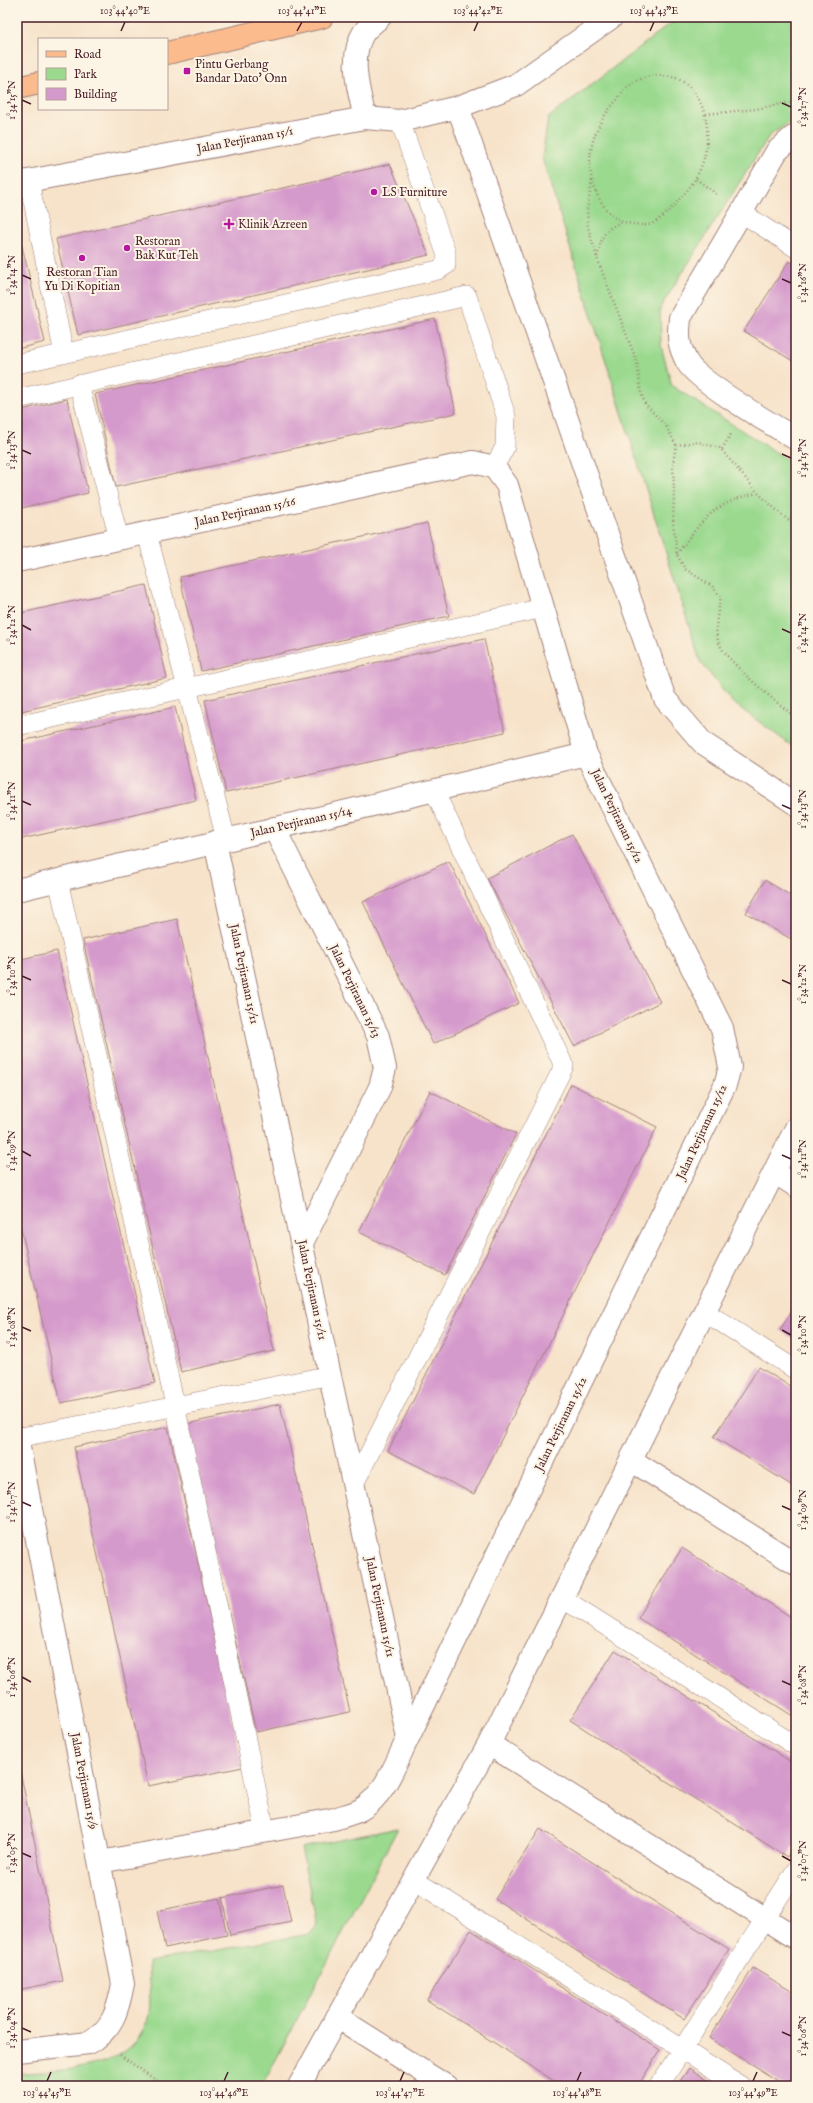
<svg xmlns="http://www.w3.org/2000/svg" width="813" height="2103" viewBox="0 0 813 2103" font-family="'IM FELL English',serif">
	<rect width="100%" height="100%" fill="#fcf5e5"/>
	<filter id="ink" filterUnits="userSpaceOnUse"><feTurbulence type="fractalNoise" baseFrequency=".025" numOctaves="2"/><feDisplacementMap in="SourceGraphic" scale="8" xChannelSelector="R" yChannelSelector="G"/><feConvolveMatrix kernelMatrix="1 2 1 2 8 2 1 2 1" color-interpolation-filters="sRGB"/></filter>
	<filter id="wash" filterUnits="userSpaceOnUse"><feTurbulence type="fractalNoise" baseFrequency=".012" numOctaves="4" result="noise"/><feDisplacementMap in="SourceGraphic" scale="16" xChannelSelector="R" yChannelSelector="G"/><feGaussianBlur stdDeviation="0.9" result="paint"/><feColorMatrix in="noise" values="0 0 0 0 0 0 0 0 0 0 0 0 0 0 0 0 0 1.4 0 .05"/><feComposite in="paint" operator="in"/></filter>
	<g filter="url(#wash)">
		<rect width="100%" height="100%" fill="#f7e3ca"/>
		<!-- green -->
		<path fill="#9ad98e" stroke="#727c5c" d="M679,17H796V122L787,124L769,136L660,308L661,346L672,386L796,465V749L732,702L700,661L542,158L548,118Z
			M398,1828L262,2086H17V2074C62,2069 133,2073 148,2018C152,2006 148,1976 148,1962L310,1934L317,1925L301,1848Z"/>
		<g id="blocks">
			<!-- building -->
			<path fill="#d59acc" d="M390,164L429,255L78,335L56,239Z
				M22,246L45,342L17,349V247Z
				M789,261L796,265V363L744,331Z
				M435,319L456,413L116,487L95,394Z
				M67,399L88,493L17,509V411Z
				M427,523L449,616L201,671L180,577Z
				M146,585L167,678L17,712V614Z
				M484,639L505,732L226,793L205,700Z
				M175,707L196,800L17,840V742Z
				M572,834L660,1002L574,1046L487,878Z
				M449,861L519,1003L433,1044L363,902Z
				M765,880L796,899V932L791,939L746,913Z
				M177,919L274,1351L181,1372L83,940Z
				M57,951L155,1383L61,1403L17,1211V960Z
				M571,1084L657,1127L474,1494L388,1451Z
				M430,1091L516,1134L445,1275L359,1232Z
				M796,1304V1340L780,1330Z
				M759,1367L796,1390V1488L714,1437Z
				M280,1404L350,1712L256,1732L186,1424Z
				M168,1427L243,1767L148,1786L74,1447Z
				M682,1548L796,1620V1718L638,1618Z
				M615,1650L796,1765V1842L787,1857L570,1720Z
				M17,1756L63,1981L17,1990Z
				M540,1829L729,1949L684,2019L495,1899Z
				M283,1885L291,1922L230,1935L222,1898Z
				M219,1898L227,1935L165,1948L157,1911Z
				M471,1930L660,2050L638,2086H562L427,2000Z
				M753,1968L796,1994V2086H786L709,2038Z
				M689,2068L717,2086H677Z"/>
		</g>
	</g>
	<g filter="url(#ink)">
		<use href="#blocks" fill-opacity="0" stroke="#a0817a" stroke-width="1"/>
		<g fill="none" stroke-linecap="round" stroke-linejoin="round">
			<!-- service casing -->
			<g stroke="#a0817a" stroke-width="20">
				<path id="service" d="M29,181L64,354
					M742,213L796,248
					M17,364L438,270L446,265V253L400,121
					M79,384L119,539
					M17,399L467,296L506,416L505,447L494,467
					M147,533L226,839
					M17,726L543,608
					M58,880L175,1405L265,1830
					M705,1312L796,1370
					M17,1438L331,1375
					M354,1484L564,1066L434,790
					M562,1598L796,1746
					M414,1880L741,2086
					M659,2086L796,1870"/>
			</g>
			<!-- minor casing -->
			<g stroke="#a0817a" stroke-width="24">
				<path id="minor" d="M458,107L665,699L703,743L796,804
					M365,118C359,92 348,57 364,32C368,27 375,22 380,17
					M796,137H793L777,151L680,318C678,336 678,345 687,362C698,382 773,425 796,439
					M17,183L365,118L400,121L458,107L516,85L612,17
					M17,561L473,462L494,467L507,485L586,754L722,1028L730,1067L725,1085L408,1738C396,1762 385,1796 360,1810C353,1814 342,1816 334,1819L100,1862
					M274,828L378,1036L385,1068L380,1087L302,1243
					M215,842L408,1738
					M17,890L586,754
					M774,1172L796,1186
					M17,1437L123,1984C118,2010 113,2029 89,2043L17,2051
					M631,1460L796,1564
					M489,1744L796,1938
					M337,2017L446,2086
					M299,2086L489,1744L796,1128"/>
			</g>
			<!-- primary casing -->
			<g stroke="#a0817a" stroke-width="24">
				<path id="primary" d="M167,53L322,17
					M17,88L39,83"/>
			</g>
			<!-- path -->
			<path stroke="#a0817a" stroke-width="2.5" stroke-dasharray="1 3" stroke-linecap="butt" d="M652,75C659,76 669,76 676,78C713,95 714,149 695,179C691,187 684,194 678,201C672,208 658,223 648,225C644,226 637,224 633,224C621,222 613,218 605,208C580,172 588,132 616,101C620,96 624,89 630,85C635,80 645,78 652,75Z
				M706,114L756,109L796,101
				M696,179L718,195
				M592,181L587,210L588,227L597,258L637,362L641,392L645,404L666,426L676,445L673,463L674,492L673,522L677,555L685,569L712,586L721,597C718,611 714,625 718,640C722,659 779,704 796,718
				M597,257C602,237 602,230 622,222
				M676,445L698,442L720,448L758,493L783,516L796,525
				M722,449L731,434
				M677,554C702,520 713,503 757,493
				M120,2055L160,2083L195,2086"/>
			<!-- service -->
			<use href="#service" stroke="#fff" stroke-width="19"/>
			<!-- minor -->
			<use href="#minor" stroke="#fff" stroke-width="22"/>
			<!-- primary -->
			<use href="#primary" stroke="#fbbb8d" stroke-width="22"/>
		</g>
	</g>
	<!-- ticks -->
	<path fill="none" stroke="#4a1f2b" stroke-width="1.5" d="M121,31L125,22M297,31L302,22M474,31L478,22M650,31L654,22M22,100L31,104M782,103L791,107M22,275L31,279M782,279L791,283M22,450L31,454M782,454L791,458M22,625L31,630M782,629L791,633M22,801L31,805M782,805L791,809M22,976L31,980M782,980L791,984M22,1151L31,1156M782,1155L791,1159M22,1327L31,1331M782,1330L791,1335M22,1502L31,1506M782,1506L791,1510M22,1677L31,1682M782,1681L791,1685M22,1853L31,1857M782,1856L791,1861M22,2028L31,2032M782,2032L791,2036M47,2081L51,2072M224,2081L228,2072M400,2081L404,2072M577,2081L581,2072M753,2081L757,2072"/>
	<!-- markers -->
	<g fill="#b5179e" stroke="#fcf5e5" stroke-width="1.5">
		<rect x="183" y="67" width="8" height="8" rx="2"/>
		<circle cx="374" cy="192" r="4"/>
		<path d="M227 218h4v4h4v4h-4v4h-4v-4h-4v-4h4z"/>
		<circle cx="127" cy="248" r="4"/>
		<circle cx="82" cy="258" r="4"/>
	</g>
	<g text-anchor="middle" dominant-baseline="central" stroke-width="4" stroke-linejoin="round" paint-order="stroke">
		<!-- poi labels -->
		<g font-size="12" fill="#4a1f2b" stroke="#fcf5e5" text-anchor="start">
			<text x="195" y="64">Pintu Gerbang<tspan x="195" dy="14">Bandar Dato' Onn</tspan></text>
			<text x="382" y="192">LS Furniture</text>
			<text x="238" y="224">Klinik Azreen</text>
			<text x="135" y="241">Restoran<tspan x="135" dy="14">Bak Kut Teh</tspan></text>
			<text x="82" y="272" text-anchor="middle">Restoran Tian<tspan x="82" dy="14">Yu Di Kopitian</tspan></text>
		</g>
		<!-- street labels -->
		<g font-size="12" fill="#4a1f2b" stroke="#fcf5e5">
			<text transform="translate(245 140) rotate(-11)">Jalan Perjiranan 15/1</text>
			<text transform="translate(245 512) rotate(-12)">Jalan Perjiranan 15/16</text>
			<text transform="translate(617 816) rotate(64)">Jalan Perjiranan 15/12</text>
			<text transform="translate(301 822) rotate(-13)">Jalan Perjiranan 15/14</text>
			<text transform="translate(244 974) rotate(78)">Jalan Perjiranan 15/11</text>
			<text transform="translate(355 991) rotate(64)">Jalan Perjiranan 15/13</text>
			<text transform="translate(702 1132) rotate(-65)">Jalan Perjiranan 15/12</text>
			<text transform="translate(312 1290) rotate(78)">Jalan Perjiranan 15/11</text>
			<text transform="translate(561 1424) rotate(-64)">Jalan Perjiranan 15/12</text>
			<text transform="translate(380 1607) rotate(78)">Jalan Perjiranan 15/11</text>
			<text transform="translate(84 1781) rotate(79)">Jalan Perjiranan 15/9</text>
		</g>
	</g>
	<!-- margin -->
	<rect width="813" height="2103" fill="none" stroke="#fcf5e5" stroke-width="44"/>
	<!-- legend -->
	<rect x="38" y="38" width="130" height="72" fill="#fcf5e5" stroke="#b59f9b"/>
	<rect x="46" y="51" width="20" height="6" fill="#fbbb8d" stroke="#b59f9b"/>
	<text x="74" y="58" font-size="12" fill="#4a1f2b">Road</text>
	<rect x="46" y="68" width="20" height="12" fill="#9ad98e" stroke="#b59f9b"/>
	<text x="74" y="78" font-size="12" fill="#4a1f2b">Park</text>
	<rect x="46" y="88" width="20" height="12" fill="#d59acc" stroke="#b59f9b"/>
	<text x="74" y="98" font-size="12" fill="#4a1f2b">Building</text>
	<rect x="22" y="22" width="769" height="2059" fill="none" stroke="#4a1f2b" stroke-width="1.5"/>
	<g font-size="10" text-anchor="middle" fill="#4a1f2b">
		<text x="125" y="14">103°44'40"E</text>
		<text x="302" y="14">103°44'41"E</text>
		<text x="478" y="14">103°44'42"E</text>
		<text x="654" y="14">103°44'43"E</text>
		<text transform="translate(11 100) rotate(-90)" y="4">1°34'15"N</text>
		<text transform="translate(802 107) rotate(-90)" y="4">1°34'17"N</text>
		<text transform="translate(11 275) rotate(-90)" y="4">1°34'14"N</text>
		<text transform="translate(802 283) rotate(-90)" y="4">1°34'16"N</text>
		<text transform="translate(11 450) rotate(-90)" y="4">1°34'13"N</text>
		<text transform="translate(802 458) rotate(-90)" y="4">1°34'15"N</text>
		<text transform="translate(11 625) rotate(-90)" y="4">1°34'12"N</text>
		<text transform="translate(802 633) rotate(-90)" y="4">1°34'14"N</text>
		<text transform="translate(11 801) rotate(-90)" y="4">1°34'11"N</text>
		<text transform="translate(802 809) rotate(-90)" y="4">1°34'13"N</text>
		<text transform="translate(11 976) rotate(-90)" y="4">1°34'10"N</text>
		<text transform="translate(802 984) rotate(-90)" y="4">1°34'12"N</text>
		<text transform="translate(11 1151) rotate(-90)" y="4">1°34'09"N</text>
		<text transform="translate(802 1159) rotate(-90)" y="4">1°34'11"N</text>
		<text transform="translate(11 1327) rotate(-90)" y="4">1°34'08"N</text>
		<text transform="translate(802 1335) rotate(-90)" y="4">1°34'10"N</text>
		<text transform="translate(11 1502) rotate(-90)" y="4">1°34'07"N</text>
		<text transform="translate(802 1510) rotate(-90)" y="4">1°34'09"N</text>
		<text transform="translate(11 1677) rotate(-90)" y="4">1°34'06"N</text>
		<text transform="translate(802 1685) rotate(-90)" y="4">1°34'08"N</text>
		<text transform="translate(11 1853) rotate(-90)" y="4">1°34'05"N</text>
		<text transform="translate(802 1861) rotate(-90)" y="4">1°34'07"N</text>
		<text transform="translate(11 2028) rotate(-90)" y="4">1°34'04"N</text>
		<text transform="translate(802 2036) rotate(-90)" y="4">1°34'06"N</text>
		<text x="47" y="2096">103°44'45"E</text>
		<text x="224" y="2096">103°44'46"E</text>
		<text x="400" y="2096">103°44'47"E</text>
		<text x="577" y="2096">103°44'48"E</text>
		<text x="753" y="2096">103°44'49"E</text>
	</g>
</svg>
